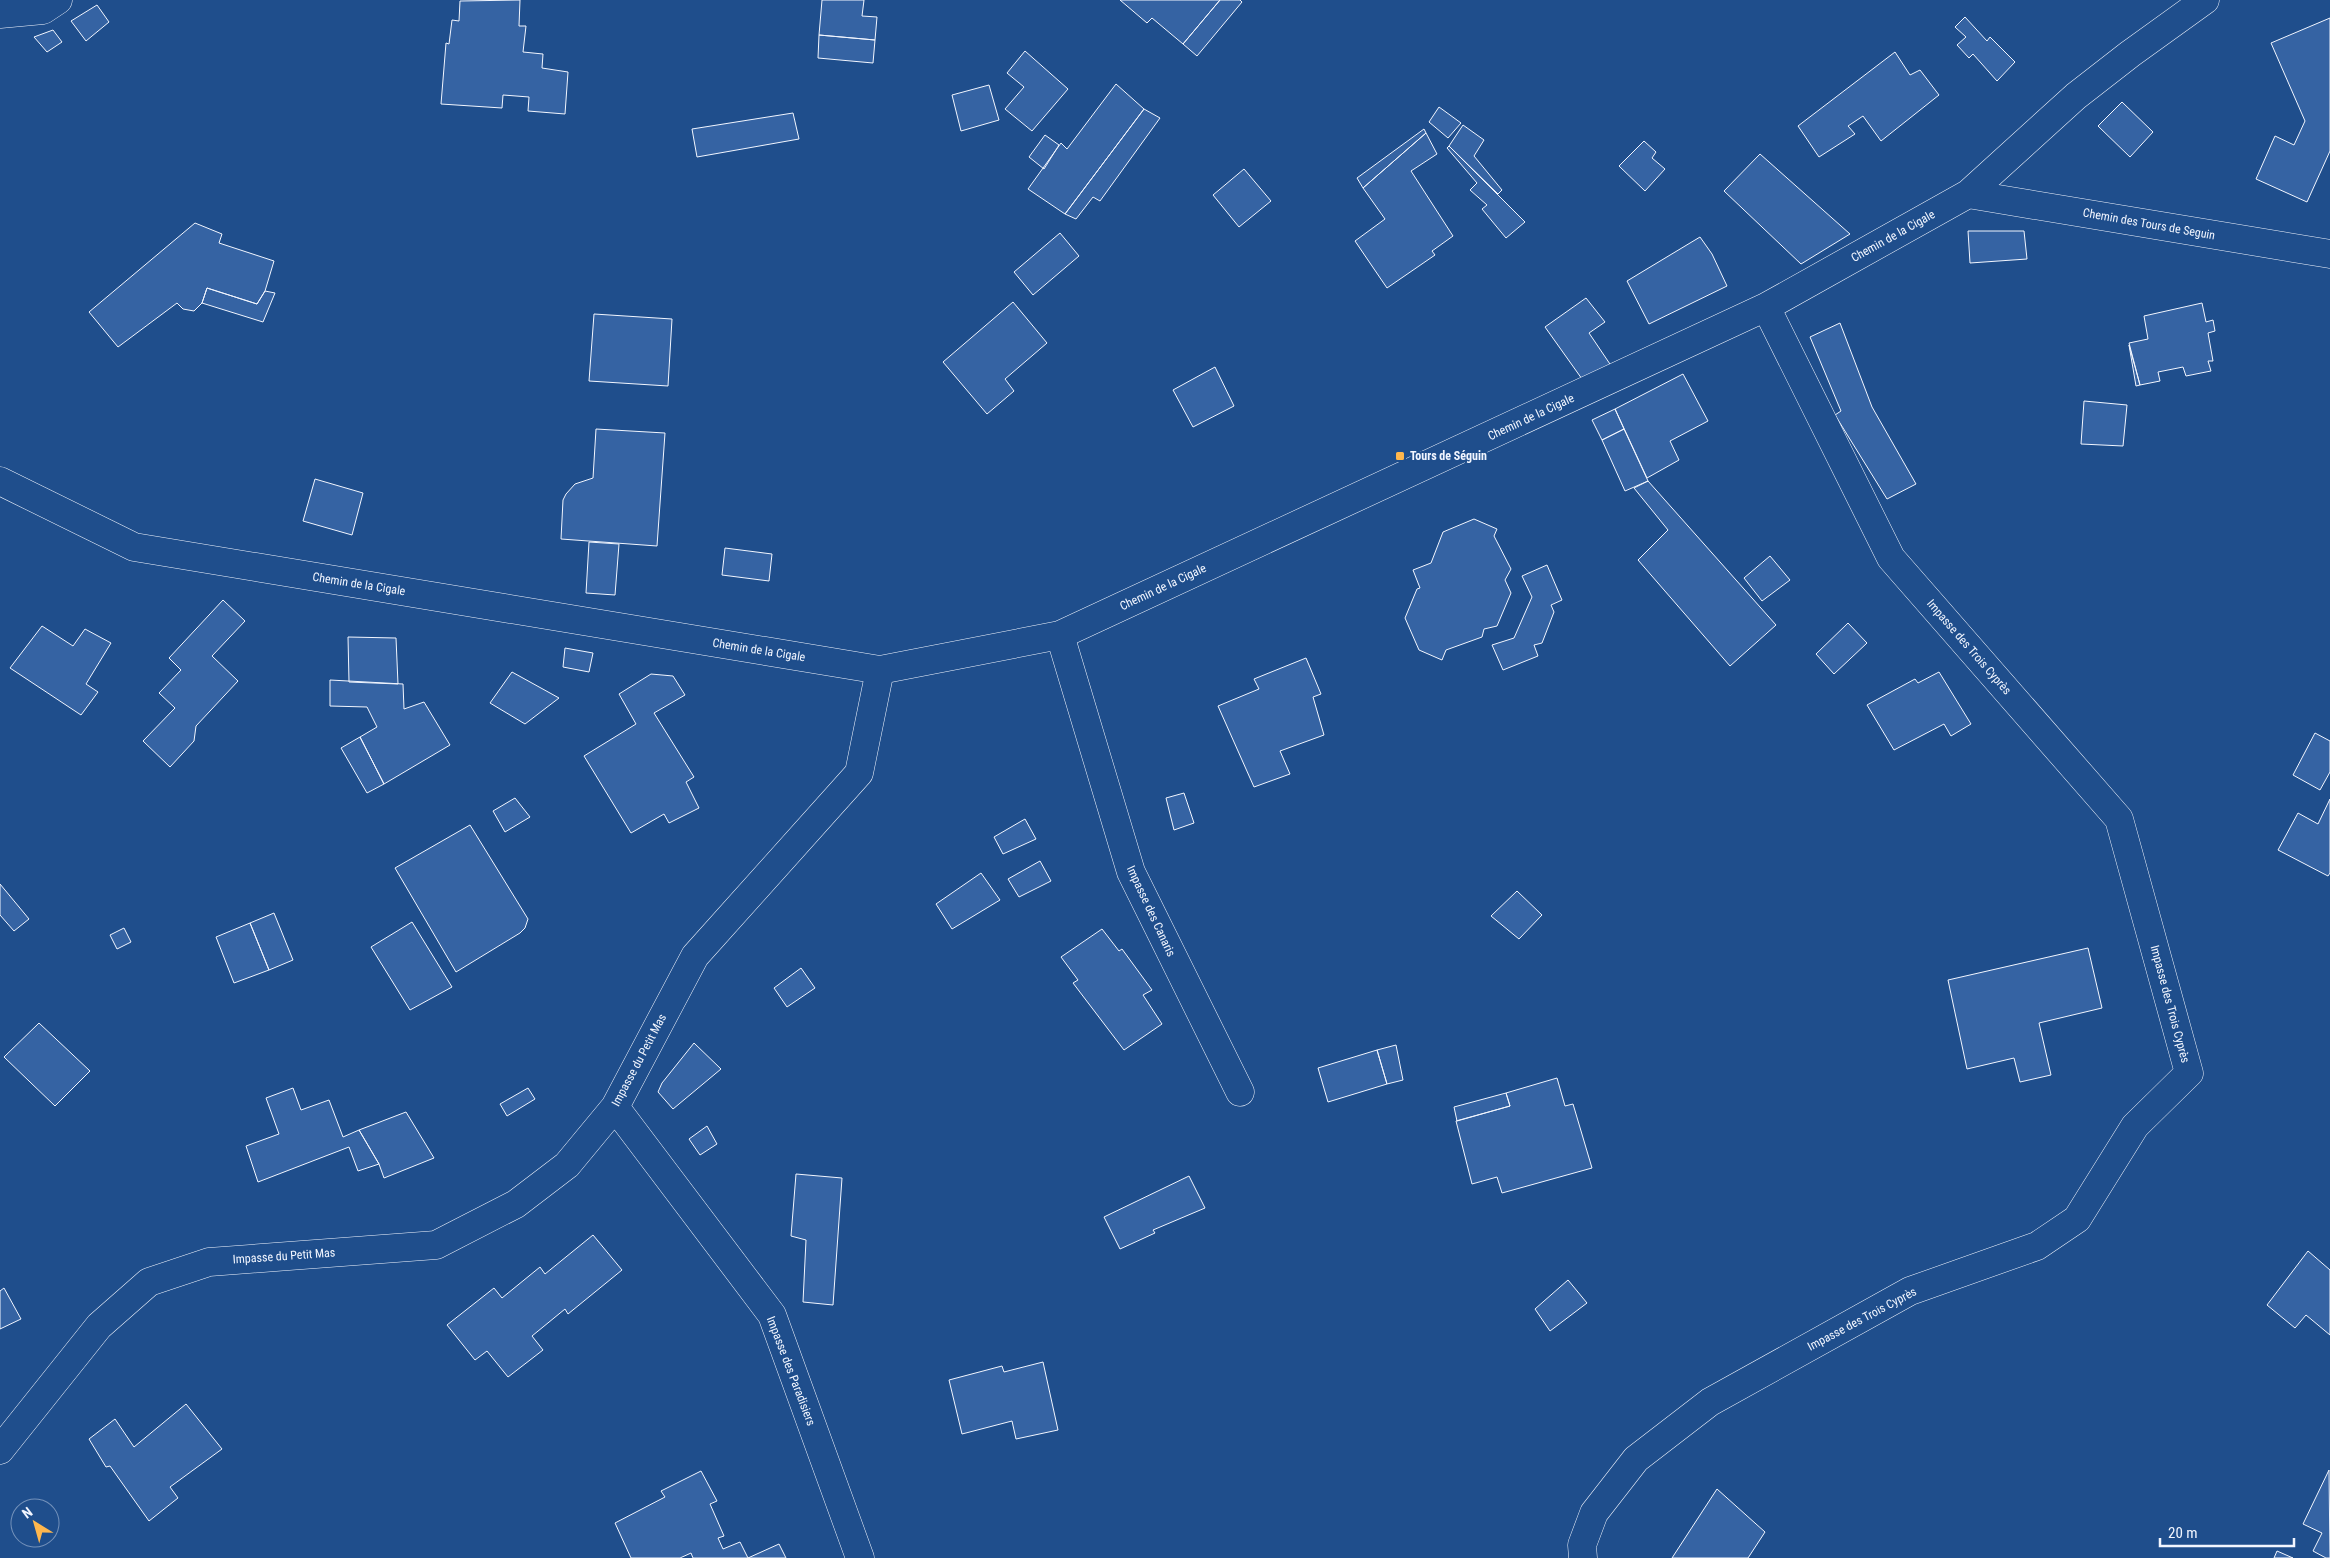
<svg xmlns="http://www.w3.org/2000/svg" width="2330" height="1558" viewBox="0 0 2330 1558" font-family="'Roboto Condensed',sans-serif">
	<rect width="100%" height="100%" fill="#1f4e8c"/>
	<!-- building -->
	<path fill="#3563a3" stroke="#f2f6ff" d="M520,0L519,26H526L523,52L543,54L542,68L568,72L565,114L528,111L529,97L503,95L502,108L441,104L446,43L449,44L452,20L459,21L460,1Z
		M822,0H864L862,16L877,17L875,40L819,35Z
		M1120,0H1220L1183,44L1152,18L1147,23Z
		M1220,0H1240L1242,2L1197,56L1183,44Z
		M97,5L109,22L86,41L71,21Z
		M1965,17L1987,41L1990,37L2015,62L1997,81L1973,54L1969,58L1957,45L1966,37L1955,27Z
		M2330,18V151L2307,202L2256,179L2275,136L2294,145L2305,121L2271,43Z
		M53,30L62,42L47,52L34,37Z
		M819,35L875,40L873,63L818,58Z
		M1025,51L1068,89L1032,131L1005,109L1024,87L1007,73Z
		M1895,52L1910,75L1920,70L1939,95L1881,141L1863,116L1848,126L1855,134L1819,157L1798,126Z
		M1116,84L1144,109L1065,214L1028,189L1061,143L1067,149Z
		M989,85L999,120L961,131L952,95Z
		M2122,102L2153,132L2130,157L2098,126Z
		M1439,107L1461,123L1448,138L1429,122Z
		M1144,109L1160,118L1100,201L1093,197L1076,219L1065,214Z
		M793,113L799,139L697,157L692,129Z
		M1463,125L1484,140L1474,156L1502,190L1498,194L1449,146Z
		M1424,129L1426,133L1363,188L1357,178Z
		M1426,133L1437,154L1411,171L1453,236L1432,251L1435,255L1387,288L1355,241L1385,219L1363,188Z
		M1045,135L1059,145L1044,169L1029,157Z
		M1644,141L1656,152L1652,158L1665,169L1645,191L1619,166Z
		M1449,146L1525,222L1506,238L1482,209L1487,205L1470,190L1477,183L1447,148Z
		M1760,154L1850,234L1801,264L1724,191Z
		M1244,169L1271,201L1239,227L1213,195Z
		M195,223L222,234L219,243L274,261L265,291L257,304L207,288L202,303L194,311L183,309L177,303L118,347L89,312Z
		M1968,231H2024L2027,259L1970,263Z
		M1060,233L1079,256L1033,295L1014,272Z
		M1700,237L1712,254L1727,286L1649,324L1627,281Z
		M207,288L257,304L265,291L275,293L263,322L202,303Z
		M1586,298L1605,322L1589,333L1614,370L1587,386L1545,327Z
		M1013,302L1047,343L1005,379L1014,391L987,414L943,362Z
		M2202,303L2206,322L2213,320L2215,331L2208,333L2213,361H2208L2211,371L2186,376L2183,367L2158,372L2160,381L2140,385L2129,343L2148,339L2144,316Z
		M594,314L672,319L668,386L589,381Z
		M1840,323L1872,407L1916,484L1887,499L1835,415L1841,411L1810,337Z
		M2129,345L2140,385L2136,386Z
		M1215,367L1234,406L1193,427L1173,390Z
		M1683,374L1708,421L1670,441L1679,460L1647,478L1615,409Z
		M2084,401L2127,405L2123,446L2081,444Z
		M1615,409L1624,429L1602,440L1592,420Z
		M596,429L665,433L657,546L561,539L563,500L566,494L575,484L593,478Z
		M1624,429L1648,481L1625,491L1602,440Z
		M315,479L363,493L352,535L303,521Z
		M1648,481L1776,625L1730,666L1638,560L1668,530L1634,488Z
		M1474,519L1497,529L1494,536L1511,569L1505,580L1511,593L1497,626L1484,629L1482,637L1446,650L1442,660L1419,650L1405,618L1417,589L1420,588L1413,570L1431,563L1443,532Z
		M589,542L619,544L615,595L586,593Z
		M725,548L772,554L769,581L722,575Z
		M1770,556L1790,580L1762,601L1744,578Z
		M1547,565L1562,600L1551,605L1554,612L1542,643L1534,645L1538,656L1503,670L1492,645L1514,638L1532,597L1522,576Z
		M223,600L245,621L212,656L238,681L196,726L194,741L170,767L143,741L175,708L159,693L181,670L169,658Z
		M1848,623L1867,643L1834,674L1816,654Z
		M42,626L73,646L85,629L111,643L86,684L98,692L81,715L10,668Z
		M348,637L396,638L398,684L349,682Z
		M565,648L593,653L589,672L563,667Z
		M1306,658L1321,694L1313,697L1324,735L1280,751L1290,774L1254,787L1218,706L1259,689L1254,679Z
		M512,672L559,698L525,724L490,703Z
		M1939,672L1971,724L1951,736L1944,724L1894,750L1867,705L1915,679L1918,683Z
		M651,674L673,676L685,695L654,713L694,777L686,782L699,808L669,823L664,814L631,833L584,756L636,724L619,694Z
		M330,680L403,684L404,709L424,702L450,745L384,784L360,737L377,727L367,707L330,706Z
		M2315,733L2330,741V772L2320,790L2293,775Z
		M360,737L384,784L367,793L341,748Z
		M1184,793L1194,823L1174,830L1166,798Z
		M515,798L530,817L505,832L493,811Z
		M2330,799V873L2328,876L2278,850L2298,813L2318,824Z
		M1025,819L1036,839L1003,854L994,837Z
		M470,825L528,919L525,928L520,933L456,972L395,868Z
		M1040,861L1051,881L1019,897L1008,879Z
		M981,873L1000,900L952,929L936,904Z
		M0,884L29,919L14,931L0,915Z
		M1517,891L1542,915L1519,939L1491,916Z
		M274,913L293,960L269,970L250,923Z
		M412,922L452,987L410,1010L371,947Z
		M250,923L269,970L234,983L216,937Z
		M124,928L131,942L117,949L110,935Z
		M1102,929L1119,951L1122,949L1152,990L1143,995L1162,1024L1124,1050L1073,983L1078,980L1061,957Z
		M2088,948L2102,1008L2039,1023L2051,1075L2020,1082L2014,1058L1967,1069L1948,980Z
		M801,968L815,988L787,1007L774,988Z
		M39,1023L90,1071L55,1106L4,1057Z
		M694,1043L721,1069L673,1109L658,1092L662,1083Z
		M1396,1045L1403,1080L1387,1084L1377,1050Z
		M1377,1050L1387,1084L1328,1102L1318,1068Z
		M1557,1078L1565,1106L1573,1104L1592,1168L1502,1193L1497,1177L1472,1184L1456,1121L1510,1106L1506,1093Z
		M293,1088L301,1110L329,1100L343,1137L359,1130L379,1164L358,1171L349,1147L258,1182L246,1146L279,1134L266,1098Z
		M528,1088L535,1099L507,1116L500,1104Z
		M1506,1093L1510,1106L1457,1121L1454,1107Z
		M406,1112L434,1158L384,1178L379,1164L359,1130Z
		M707,1126L717,1144L700,1155L689,1139Z
		M796,1174L842,1178L833,1305L803,1302L806,1240L791,1236Z
		M1189,1176L1205,1208L1153,1230L1155,1233L1120,1249L1104,1217Z
		M593,1235L622,1270L568,1314L565,1309L532,1336L543,1350L508,1377L487,1351L475,1360L447,1325L494,1288L502,1298L540,1267L545,1274Z
		M2308,1251L2330,1270V1335L2306,1315L2295,1328L2267,1305Z
		M1568,1280L1587,1303L1550,1331L1535,1309Z
		M4,1288L21,1319L0,1329V1291Z
		M1043,1362L1058,1430L1016,1439L1012,1421L962,1434L949,1380L1002,1366L1004,1372Z
		M186,1404L222,1449L170,1487L178,1498L149,1521L110,1466L106,1467L89,1439L115,1419L134,1447Z
		M2329,1470L2330,1558H2326L2313,1551L2322,1533L2303,1524Z
		M701,1471L717,1501L710,1504L724,1536L718,1538L723,1549L740,1542L748,1558H693L691,1553L680,1558H631L615,1523L665,1497L661,1491Z
		M1717,1489L1765,1532L1748,1558H1672Z
		M779,1544L786,1558H748Z
		M2277,1551L2293,1558H2274Z"/>
	<g fill="none" stroke-linecap="round" stroke-linejoin="round">
		<!-- street casing -->
		<g stroke="#f2f6ff" stroke-width="29">
			<path id="street" d="M0,14L43,10L58,0
				M1968,194L2330,254
				M0,481L134,547L880,670L1060,635L1766,307L1968,194L2076,96L2130,54L2205,0
				M1060,635L1131,872L1240,1092
				M615,1107L772,1315L860,1558
				M0,1450L99,1326L149,1282L209,1262L436,1245L516,1204L567,1165L615,1107L695,956L859,773L880,670
				M1583,1558L1582,1545L1594,1513L1636,1459L1710,1402L1910,1291L2037,1246L2077,1219L2135,1126L2189,1073L2119,819L1891,558L1766,307"/>
		</g>
		<!-- street -->
		<use href="#street" stroke="#1f4e8c" stroke-width="28"/>
	</g>
	<!-- markers -->
	<rect fill="#ffb74d" stroke="#1f4e8c" stroke-width="2" x="1395" y="451" width="10" height="10" rx="2.5"/>
	<g text-anchor="middle" dominant-baseline="central" stroke-width="4" stroke-linejoin="round" paint-order="stroke">
		<!-- street labels -->
		<g font-size="12" fill="#f2f6ff" stroke="#1f4e8c">
			<text transform="translate(2149 224) rotate(10)">Chemin des Tours de Seguin</text>
			<text transform="translate(1893 236) rotate(-29)">Chemin de la Cigale</text>
			<text transform="translate(1531 417) rotate(-25)">Chemin de la Cigale</text>
			<text transform="translate(359 584) rotate(9)">Chemin de la Cigale</text>
			<text transform="translate(1163 587) rotate(-25)">Chemin de la Cigale</text>
			<text transform="translate(1969 647) rotate(49)">Impasse des Trois Cyprès</text>
			<text transform="translate(759 650) rotate(9)">Chemin de la Cigale</text>
			<text transform="translate(1151 911) rotate(65)">Impasse des Canaris</text>
			<text transform="translate(2170 1004) rotate(75)">Impasse des Trois Cyprès</text>
			<text transform="translate(639 1060) rotate(-62)">Impasse du Petit Mas</text>
			<text transform="translate(284 1256) rotate(-4)">Impasse du Petit Mas</text>
			<text transform="translate(1862 1319) rotate(-28)">Impasse des Trois Cyprès</text>
			<text transform="translate(791 1371) rotate(69)">Impasse des Paradisiers</text>
		</g>
		<!-- poi labels -->
		<g font-size="12" font-weight="bold" fill="#f2f6ff" stroke="#1f4e8c" text-anchor="start">
			<text x="1410" y="456">Tours de Séguin</text>
		</g>
	</g>
	<!-- north arrow -->
	<g transform="translate(35 1523) rotate(323)"><circle r="24" fill="#1f4e8c" stroke="#7391ba"/>
	<path d="M0-4L9 19L0 12L-9 19Z" fill="#ffb74d"/>
	<text y="-8" font-size="14" font-weight="bold" text-anchor="middle" fill="#f2f6ff">N</text>
	</g>
	<!-- scale -->
	<path d="M2160 1538v8h134v-8" fill="none" stroke="#f2f6ff" stroke-width="2.5"/>
	<text x="2168" y="1538" font-size="15" fill="#f2f6ff" stroke="#1f4e8c" stroke-width="4" paint-order="stroke">20 m</text>
</svg>
